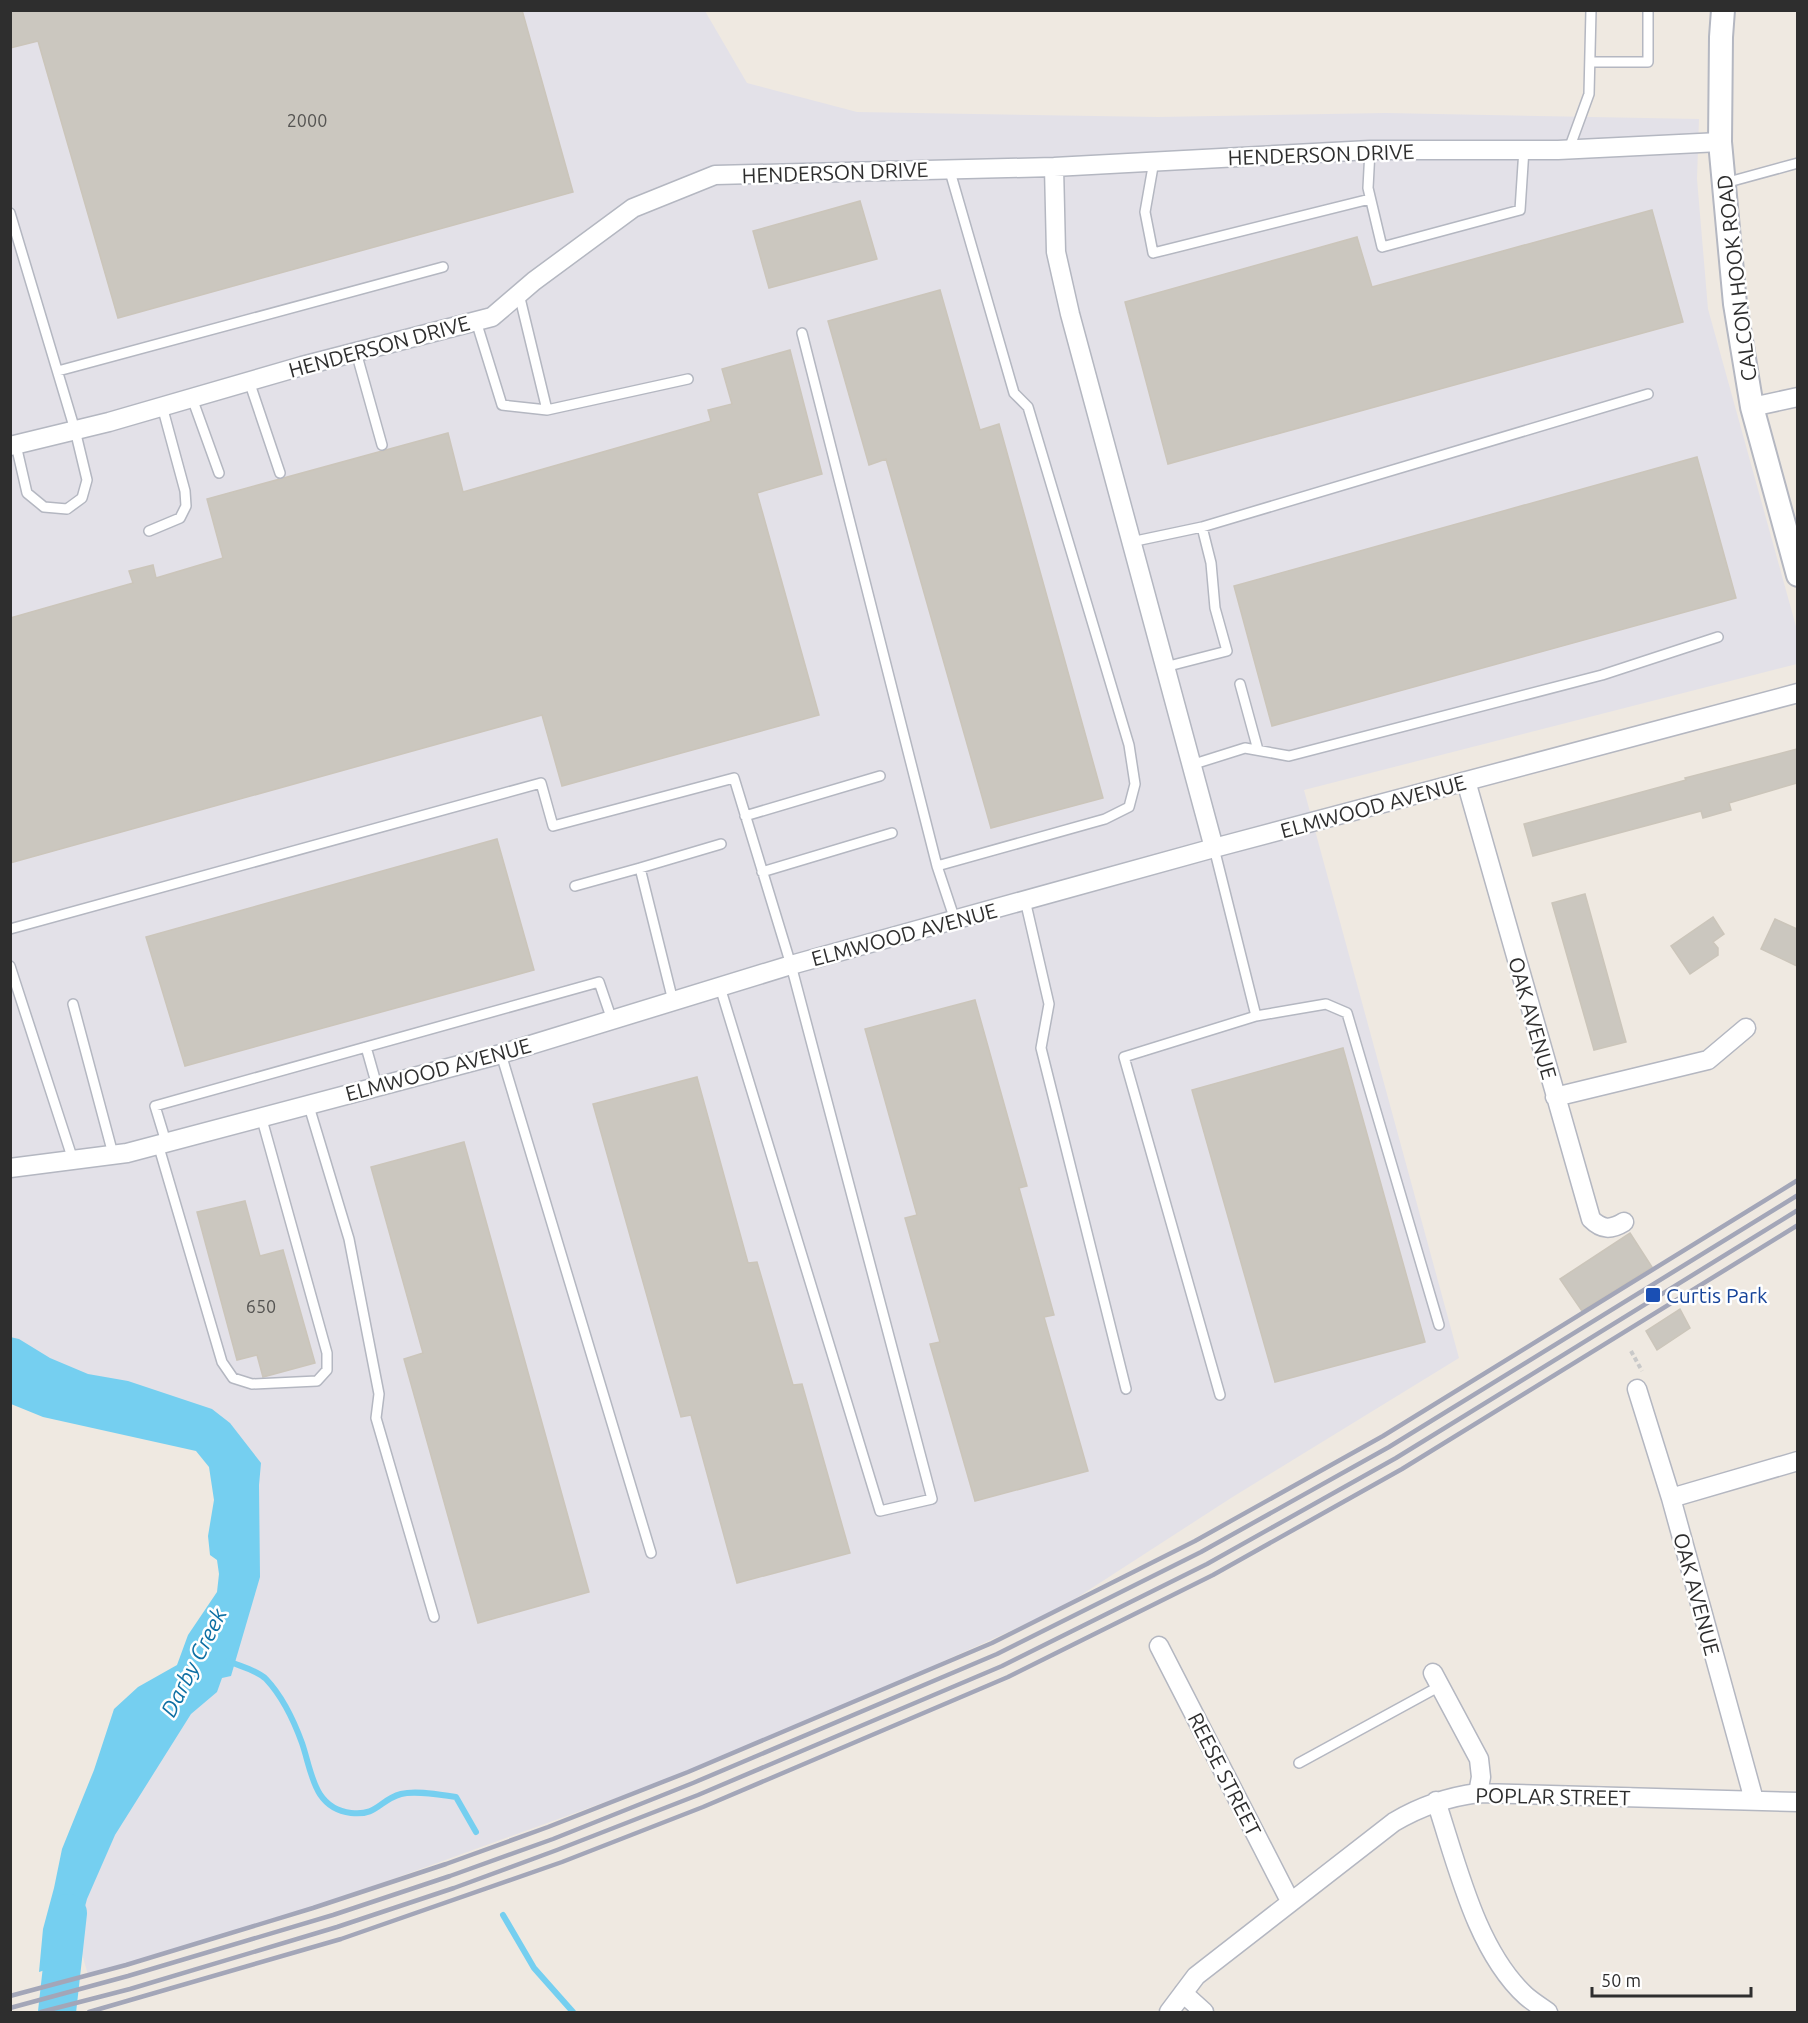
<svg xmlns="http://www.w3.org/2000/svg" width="1808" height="2023" viewBox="0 0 1808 2023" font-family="Ubuntu,sans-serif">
	<rect width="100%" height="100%" fill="#efe9e1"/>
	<!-- industrial -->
	<path fill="#e3e1e8" d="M10,11H705L747,83L857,112L1158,117L1386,113L1699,119L1697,179L1708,309L1797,630V664L1304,790L1459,1358L1231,1498L1061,1608L882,1689L677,1776L313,1908L88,1975L68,1904L226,1596L213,1432L11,1372Z"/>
	<!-- water -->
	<path fill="#75cff0" d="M10,1337L19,1339L50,1358L88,1374L128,1381L212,1409L230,1423L261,1463L259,1485L260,1577L231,1676L222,1678L217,1692L191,1714L115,1835L87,1899L70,1962L39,1972L43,1929L54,1888L62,1849L94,1770L114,1709L138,1687L177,1665L188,1635L217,1592L219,1574L217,1560L210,1555L208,1536L214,1500L209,1467L196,1451L43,1417L11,1404Z"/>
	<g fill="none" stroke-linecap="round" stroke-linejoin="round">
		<!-- stream -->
		<path stroke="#75cff0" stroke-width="6" d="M228,1661C239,1666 257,1670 266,1679C282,1696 294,1721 302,1743C312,1772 313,1808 351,1813C378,1816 379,1800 401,1794C416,1790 441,1795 456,1797L476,1832
			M503,1915L534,1968L573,2012"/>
		<!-- river -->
		<path stroke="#75cff0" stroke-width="38" d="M57,2012L68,1913"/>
	</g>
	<!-- building -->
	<path fill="#cbc7bf" stroke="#cbc5ba" stroke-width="1.5" d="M10,10H522L573,192L118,318L38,41L10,48Z
		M860,201L877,259L769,288L753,231Z
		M1652,210L1683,322L1168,464L1125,302L1357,237L1372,287Z
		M940,290L980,430L999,424L1103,798L991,828L886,459L869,465L828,321Z
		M790,350L822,474L757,493L819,715L562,786L542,715L10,863V618L133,583L129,571L153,565L156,578L223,558L207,499L448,433L463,492L711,421L708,410L732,404L722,369Z
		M1697,457L1736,598L1272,726L1234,586Z
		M1797,749V783L1729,803L1731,810L1703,818L1701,811L1533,856L1524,824L1686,780L1685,778Z
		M497,839L534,970L185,1066L146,937Z
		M1585,894L1626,1042L1594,1050L1552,903Z
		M1713,917L1724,934L1713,942L1718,948V955L1690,974L1671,946Z
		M1775,919L1797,929V966L1761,949Z
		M975,1000L1027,1186L1019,1188L1054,1315L1044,1317L1088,1471L975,1501L930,1344L940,1342L905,1218L917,1215L865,1029Z
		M1343,1048L1425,1342L1275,1382L1192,1090Z
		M697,1077L748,1263L757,1262L793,1385L802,1384L850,1553L737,1583L691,1415L681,1417L593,1104Z
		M464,1142L589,1592L478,1623L404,1359L423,1353L371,1167Z
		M245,1201L260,1256L283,1250L315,1363L263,1377L257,1355L237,1360L197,1212Z
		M1630,1233L1652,1267L1582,1311L1560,1279Z
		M1680,1309L1690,1328L1657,1350L1646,1331Z"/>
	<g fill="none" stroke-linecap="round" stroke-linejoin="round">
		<!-- service casing -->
		<g stroke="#b4b7c1" stroke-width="12">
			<path id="service" d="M1590,62H1648V10
				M1569,149L1589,94L1591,10
				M1370,150L1368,188L1382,247L1520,210L1524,149
				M1154,161L1145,212L1153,253L1370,199
				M949,168L1014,393L1028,407L1129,745L1135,784L1129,807L1105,819L937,866L955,920
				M1725,183L1798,163
				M10,213L75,430L87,480L82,498L67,509L44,507L27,493L16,445
				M519,294L547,410L688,379
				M476,321L502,405L547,410
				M802,333L937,866
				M356,352L382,445
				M58,371L443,267
				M249,381L280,473
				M192,398L219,473
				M149,531L180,518L186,506L185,491L162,406
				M1131,542L1202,527L1648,394
				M1165,667L1227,651L1215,608L1211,563L1202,527
				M1240,684L1258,750
				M1191,765L1245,748L1289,756L1602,675L1718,637
				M745,816L880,776
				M1214,848L1256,1016L1124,1057L1220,1395
				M640,868L721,844
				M762,872L892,833
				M575,886L640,868L673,1001
				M1025,900L1049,1004L1041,1048L1126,1389
				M10,929L541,783L553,826L734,778L791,965L932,1499L880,1511L720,987
				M10,966L73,1160
				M73,1004L113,1154
				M1256,1016L1326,1004L1347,1013L1439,1325
				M366,1047L377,1086
				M501,1054L651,1553
				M308,1103L349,1239L379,1394L376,1418L434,1617
				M166,1142L155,1106L599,982L612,1020
				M158,1144L222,1362L233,1378L252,1384L317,1381L327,1370V1353L261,1116
				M1299,1763L1440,1686"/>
		</g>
		<!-- minor casing -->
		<g stroke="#b4b7c1" stroke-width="21">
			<path id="minor" d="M1054,167L1056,252L1070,314L1214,848
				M1752,407L1798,397
				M10,446L109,422L302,366L492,317L534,281L633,208L715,175L1054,167L1370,150H1558L1720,142
				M1466,781L1591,1219C1602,1230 1611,1230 1624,1222
				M1555,1097L1708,1060L1746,1028
				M10,1168L127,1153L501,1054L791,965L1214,848L1798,693
				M1637,1389L1671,1498L1754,1800
				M1671,1498L1798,1461
				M1159,1646L1290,1901
				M1433,1673L1479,1759L1481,1777L1478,1793
				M1436,1801C1457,1864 1476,1950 1526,1996C1533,2002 1541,2007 1548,2012
				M1183,1993L1204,2012
				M1169,2012L1196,1976L1394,1822C1421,1806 1447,1797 1478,1793L1798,1802"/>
		</g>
		<!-- tertiary casing -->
		<g stroke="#b4b7c1" stroke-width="26">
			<path id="tertiary" d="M1723,10L1721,37L1720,142L1735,304L1752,407L1798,575"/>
		</g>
		<!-- path -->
		<path stroke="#c9c9c9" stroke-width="4" stroke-dasharray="4.5 3" stroke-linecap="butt" d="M1631,1351L1642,1371"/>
		<!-- service -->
		<use href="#service" stroke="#fff" stroke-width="9"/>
		<!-- minor -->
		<use href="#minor" stroke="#fff" stroke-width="18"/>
		<!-- tertiary -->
		<use href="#tertiary" stroke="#fff" stroke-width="22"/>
		<!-- rail -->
		<path stroke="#a3a6b8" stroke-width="4.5" d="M10,1996L126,1965L313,1908L446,1864L548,1827L688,1772L992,1643L1195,1541L1383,1436L1798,1180
			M10,2008L128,1976L333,1915L450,1876L553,1839L693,1783L997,1654L1201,1552L1389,1447L1798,1195
			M41,2012L130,1989L337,1927L454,1888L557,1850L698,1795L1002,1666L1207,1564L1396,1458L1798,1210
			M89,2012L341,1939L562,1862L703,1807L1008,1677L1213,1575L1402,1469L1798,1225"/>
	</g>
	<!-- markers -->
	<rect fill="#1a4fb4" stroke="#fff" stroke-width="2" x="1645" y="1287" width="16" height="16" rx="3"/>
	<g text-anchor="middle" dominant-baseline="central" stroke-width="5" stroke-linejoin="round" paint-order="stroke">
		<!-- number labels -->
		<g font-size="18" fill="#555452">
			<text x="307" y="120">2000</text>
			<text x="261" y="1306">650</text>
		</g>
		<!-- street labels -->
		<g font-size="21" fill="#2e2e2e" stroke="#fff">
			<text transform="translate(1321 154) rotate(-2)">HENDERSON DRIVE</text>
			<text transform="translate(835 172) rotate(-2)">HENDERSON DRIVE</text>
			<text transform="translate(1736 278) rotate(-97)">CALCON HOOK ROAD</text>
			<text transform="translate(379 346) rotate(-15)">HENDERSON DRIVE</text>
			<text transform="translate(1373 806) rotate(-15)">ELMWOOD AVENUE</text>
			<text transform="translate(904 934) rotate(-15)">ELMWOOD AVENUE</text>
			<text transform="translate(1533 1018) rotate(74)">OAK AVENUE</text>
			<text transform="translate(438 1069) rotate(-15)">ELMWOOD AVENUE</text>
			<text transform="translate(1697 1594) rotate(75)">OAK AVENUE</text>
			<text transform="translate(1225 1774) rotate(63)">REESE STREET</text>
			<text transform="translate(1553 1796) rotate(1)">POPLAR STREET</text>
		</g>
		<!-- transit labels -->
		<g font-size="21" fill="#164399" stroke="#fff" text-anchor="start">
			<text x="1666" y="1295">Curtis Park</text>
		</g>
		<!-- water labels -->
		<g font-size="22" font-style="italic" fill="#0d6fa3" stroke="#fff">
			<text transform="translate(193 1662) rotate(-63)">Darby Creek</text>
		</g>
	</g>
	<!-- border -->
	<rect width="1808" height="2023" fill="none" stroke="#2e2e2e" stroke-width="24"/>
	<!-- scale -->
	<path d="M1592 1987v9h159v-9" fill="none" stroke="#2e2e2e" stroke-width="3"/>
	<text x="1601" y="1987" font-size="18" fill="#2e2e2e" stroke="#ffffff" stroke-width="4.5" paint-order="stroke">50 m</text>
</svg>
